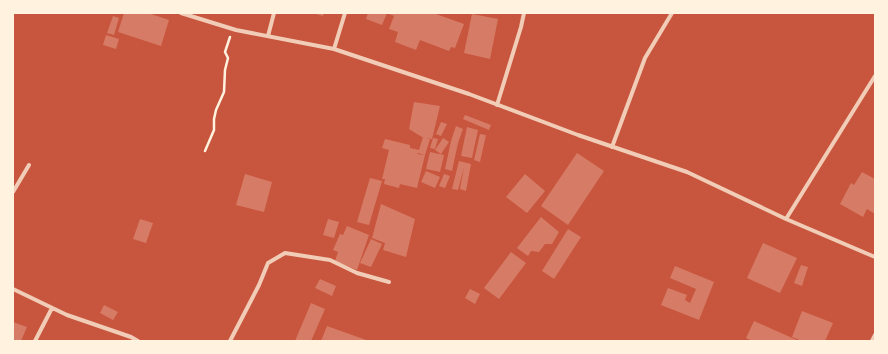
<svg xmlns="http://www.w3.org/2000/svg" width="888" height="354" viewBox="0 0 888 354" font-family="Inter,sans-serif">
	<rect width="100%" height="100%" fill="#c8553d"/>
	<!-- building -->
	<path fill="#d67c66" d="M124,13H148L169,20L161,46L118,32Z
		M313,13H324L323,16Z
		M368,13H433L464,24L455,48L451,47L449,51L420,40L416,50L395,42L398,32L389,29L394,16L387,13L382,25L366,19Z
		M472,14L498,19L490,59L464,53Z
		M113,16L119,18L114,35L107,33Z
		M106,35L119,39L116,49L103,45Z
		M414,102L440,106L432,139L422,137L409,129Z
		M465,115L491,125L489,130L463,119Z
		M441,122L447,124L441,136L436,134Z
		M456,126L463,129L458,143L452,171L445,169L451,141Z
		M467,127L478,130L472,158L461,156Z
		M480,134L486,135L480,162L474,160Z
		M423,137L430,139L425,155L418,153L417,154L425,155L417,188L400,184L399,188L384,184L385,179H382L389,150L382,148L385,139L410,145V148L419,150Z
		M433,138L438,139L435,149L430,148Z
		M443,138L449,142L441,154L435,150Z
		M430,152L444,155L440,172L426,169Z
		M577,153L604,171L568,225L541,206Z
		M459,161L471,164L466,191L460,189L464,167L458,190L452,189Z
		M426,171L440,177L435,188L421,182Z
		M862,172L875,179V214L867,209L863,217L840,204L851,183L854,185Z
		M245,174L272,182L264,212L236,205Z
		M444,174L450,176L445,188L439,186Z
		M525,174L545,191L527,213L506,197Z
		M370,178L382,181L369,225L357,222Z
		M381,204L415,219L406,257L383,250L385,243L372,238Z
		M541,217L559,232L552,244H545L539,252L531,251L528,256L517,248Z
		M140,219L153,223L146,243L133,239Z
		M328,219L339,222L334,238L323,235Z
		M347,226L369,235L357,270L335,261L338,252L333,250L340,234L343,235Z
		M568,229L581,237L554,279L542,271Z
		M371,239L382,244L371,267L360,263Z
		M763,243L797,258L780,293L747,278Z
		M511,252L526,263L499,299L484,288Z
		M801,265L808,267L802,286L794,283Z
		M675,266L714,282L699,320L661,305L668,288L687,295L685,300L690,303L696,289L670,278Z
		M320,279L336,286L332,296L315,288Z
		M470,289L480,294L475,304L465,298Z
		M311,303L325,309L311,341H295Z
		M104,305L118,312L113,320L100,313Z
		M802,311L833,323L825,341H802L792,337Z
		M754,321L799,341H752L746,338Z
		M13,322L27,327L21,341H13Z
		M327,326L369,341H321Z"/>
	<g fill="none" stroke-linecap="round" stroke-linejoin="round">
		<!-- path -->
		<path stroke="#fff3e0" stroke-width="2.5" d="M205,151L214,130V119L216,110L224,92L225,70L228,58L225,52L230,37"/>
		<!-- minor -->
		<path stroke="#f1ccb7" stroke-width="4" d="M181,13L236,30L334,49L469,94L578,135L687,172L786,219L875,257
			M268,36L274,13
			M334,49L345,13
			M497,105L521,27L524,13
			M612,147L645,58L672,13
			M13,192L29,165
			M786,219L875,76
			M13,289L67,315L131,337L138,341
			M35,341L52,308
			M230,341L259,285L268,263L285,253L330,260L357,273L389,282
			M872,341L875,335"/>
	</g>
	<!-- border -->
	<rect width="888" height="354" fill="none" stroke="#fff3e0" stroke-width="28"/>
</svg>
